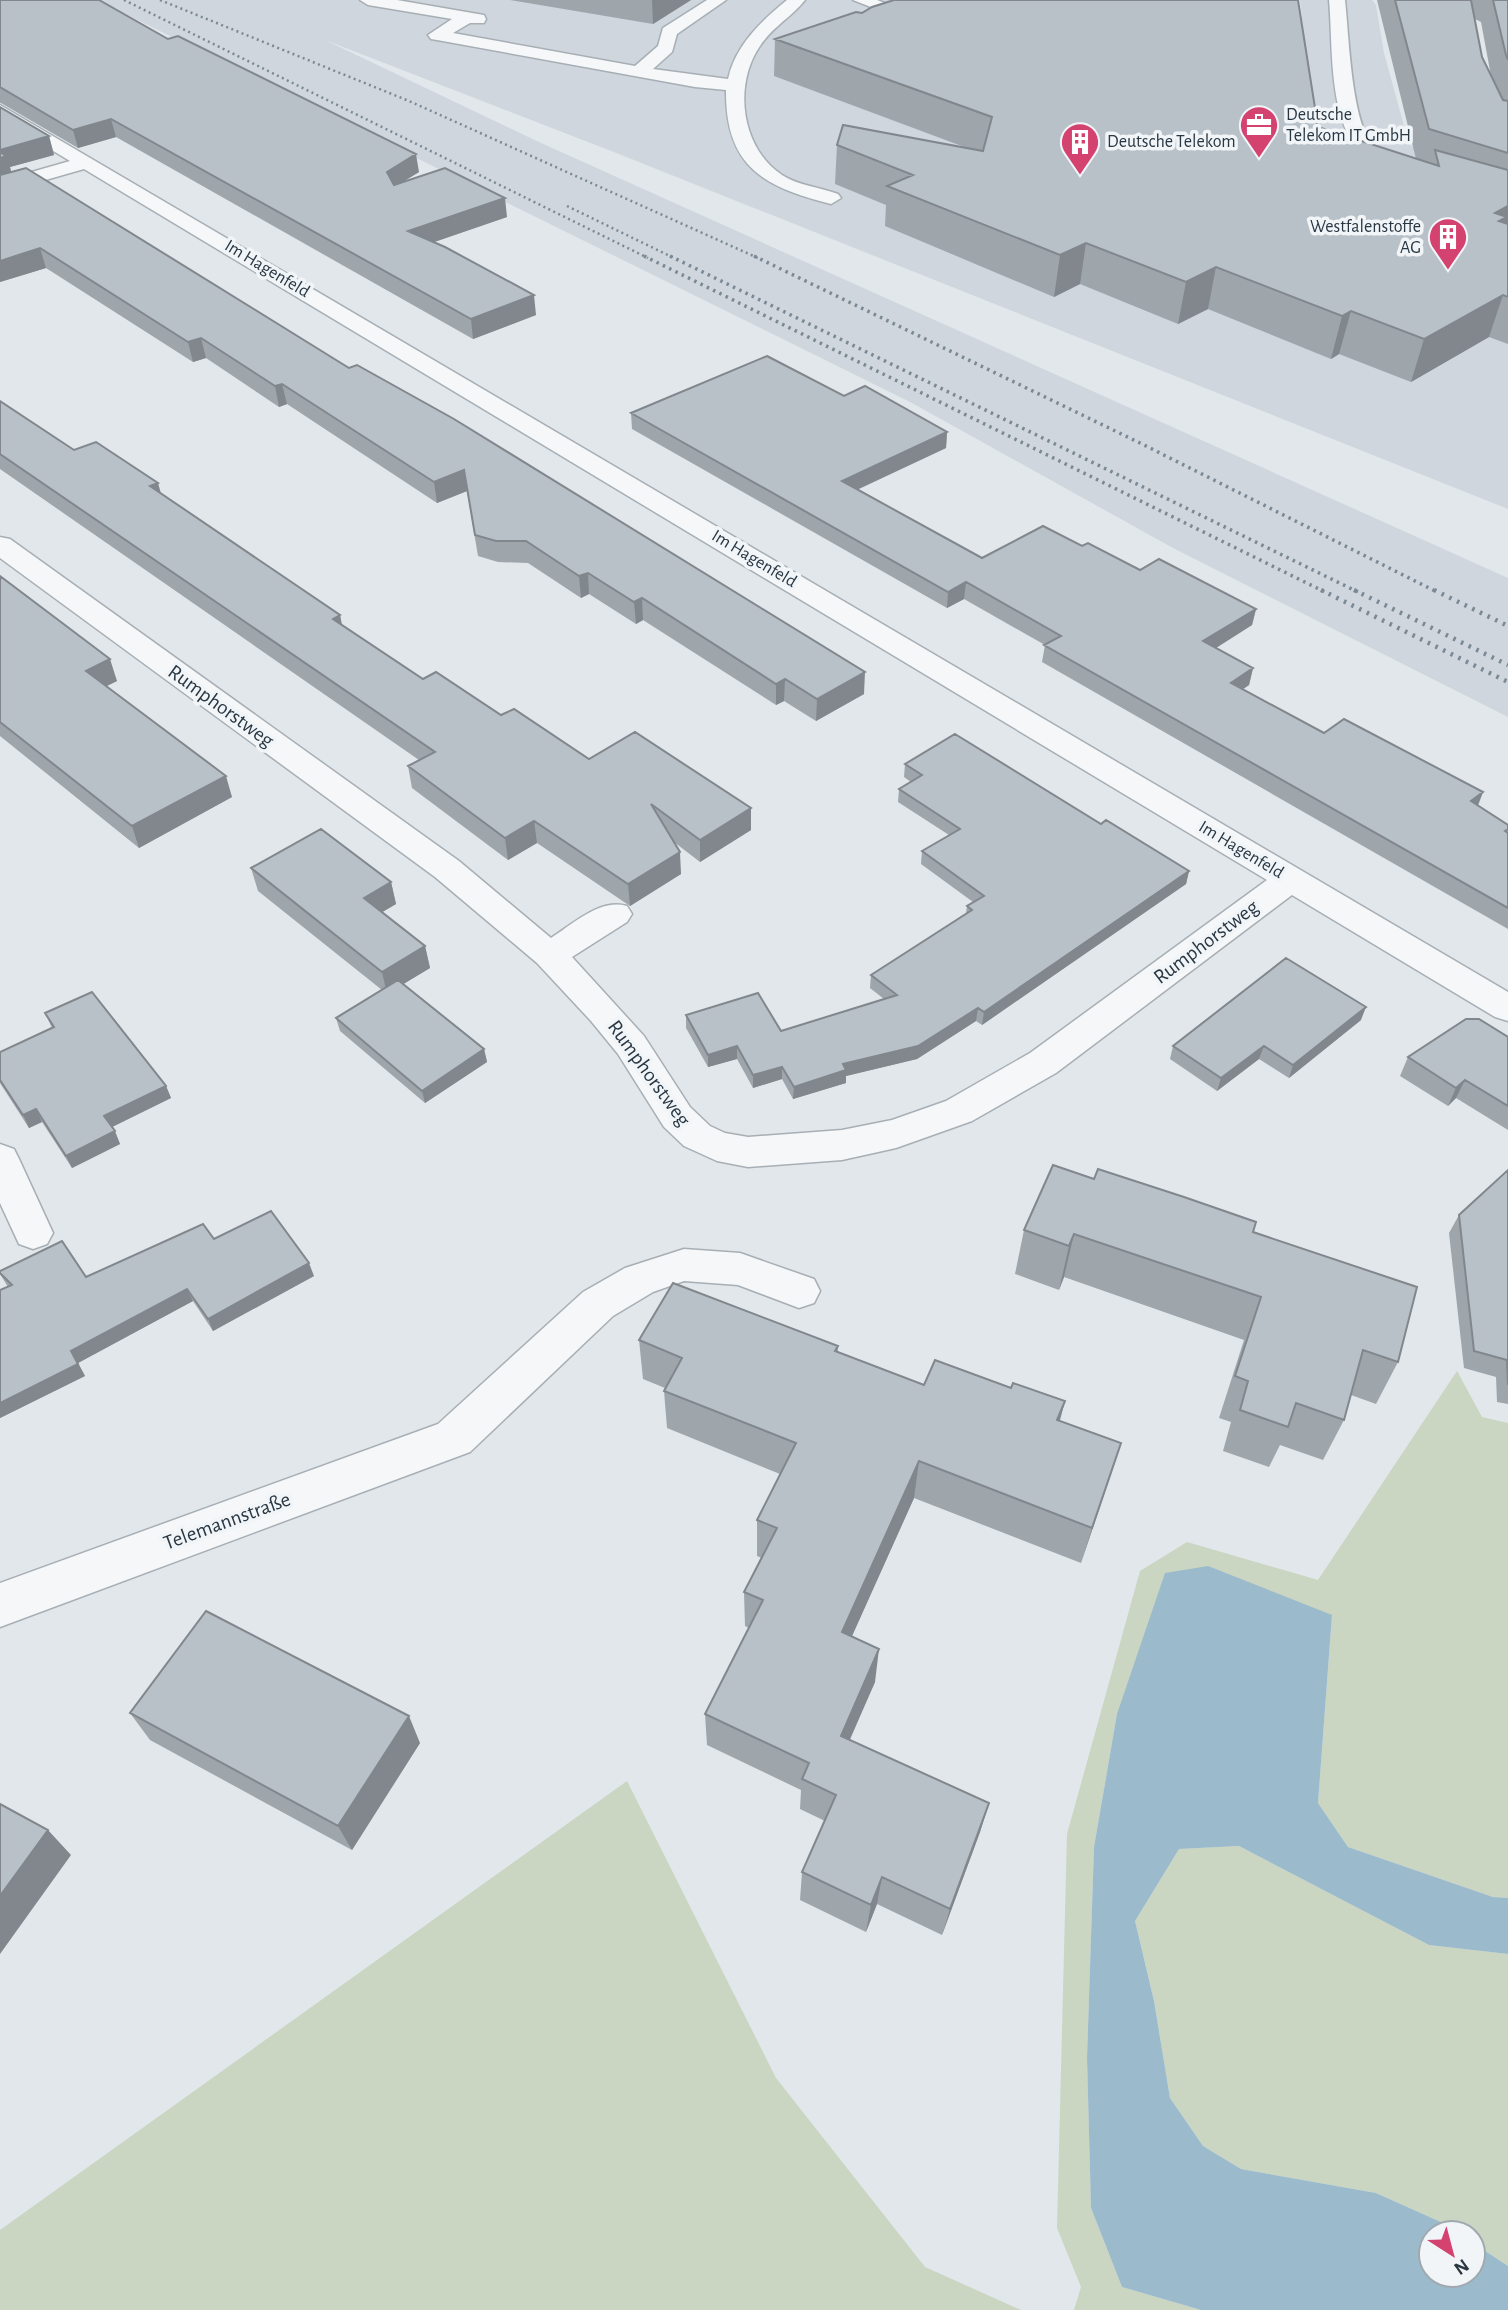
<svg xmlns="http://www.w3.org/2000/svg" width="1508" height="2310" viewBox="0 0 1508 2310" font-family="'Alegreya Sans',sans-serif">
	<rect width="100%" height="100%" fill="#e2e7eb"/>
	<!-- built -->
	<path fill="#cfd6dd" d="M97,0H895L1305,46L1300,0H1372L1376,5L1384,53L1409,144L1430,159L1508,189V509L619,154L325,40L541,143L1508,578V717L1173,548L912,403Z"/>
	<!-- green -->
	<path fill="#cad5c2" d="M1457,1371L1482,1417L1508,1423V1898L1493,1897L1348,1847L1318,1803L1332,1615L1117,1714L1094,1847L1087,2058L1091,2208L1122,2287L1201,2310H1074L1081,2287L1057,2228L1067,1834L1140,1571L1187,1542L1318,1580Z
		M627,1781L776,2078L925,2267L1021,2310H0V2230Z
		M1239,1846L1429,1945L1508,1954V2266L1473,2243V2233H1458L1443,2223L1376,2193L1241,2169L1203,2146L1170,2098L1154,2001L1135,1921L1179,1849Z"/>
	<!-- water -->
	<path fill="#9bbbcc" d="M1208,1566L1332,1615L1318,1803L1348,1847L1493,1897L1508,1898V1954L1429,1945L1239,1846L1179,1849L1135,1921L1154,2001L1170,2098L1203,2146L1241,2169L1376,2193L1443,2223L1458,2233H1431V2275H1473V2243L1508,2266V2310H1201L1122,2287L1091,2208L1087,2058L1094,1847L1117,1714L1165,1573Z"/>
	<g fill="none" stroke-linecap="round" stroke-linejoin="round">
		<!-- minor casing -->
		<g stroke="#a7afb5" stroke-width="3">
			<path id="minor" d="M360,0H397L478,14L484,15L486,19L484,23H470L453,33L635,66L658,46L663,28L707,0H726L677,34L672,52L653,69L728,79C735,46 761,21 787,0H805C792,17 772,27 760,46C733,85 741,148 782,175C799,186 820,187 838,194L841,198L831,204C764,187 725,167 726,90L695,87L437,40L431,39L428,35L452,19L368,5Z
				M853,0H877L923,18L915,23L909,22Z
				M1329,0H1345C1349,35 1351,118 1372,145C1383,158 1404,160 1413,172L1410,176C1399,179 1389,174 1380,169C1325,139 1334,53 1329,0Z
				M0,105L1508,992V1021L1495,1017L1292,895L1056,1073L972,1121L896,1148L842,1160L748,1167L717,1161L684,1146L664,1127L618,1054L591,1021L537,963L435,877L0,558V537L10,539L459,861L551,938C573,924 600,898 627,906L632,914L627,922L572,957L644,1036L690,1107L710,1126L725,1133L748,1137L842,1130L892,1120L946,1101L1030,1053L1267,880L84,169L0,193V181L70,161L0,119Z
				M0,1144L14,1149L19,1159L53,1233L47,1244L33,1249L19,1244L0,1203Z
				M684,1249L740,1253L814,1279L820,1291L814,1303L799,1308L738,1285L684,1281L653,1292L613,1316L470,1452L0,1627V1583L438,1424L583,1292L625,1268Z"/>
		</g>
		<!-- minor -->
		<use href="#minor" fill="#f5f7f9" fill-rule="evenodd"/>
		<!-- rail-far2 -->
		<path stroke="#7a8995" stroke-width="2.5" stroke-dasharray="2 3.5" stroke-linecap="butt" d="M124,0L648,258
			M160,0L409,101L758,258
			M567,206L674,258"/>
		<!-- rail-far1 -->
		<path stroke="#7a8995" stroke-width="3.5" stroke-dasharray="2.5 4.5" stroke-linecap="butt" d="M644,256L1325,592
			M670,256L1358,592
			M754,256L1140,443L1437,592"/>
		<!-- rail -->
		<path stroke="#7a8995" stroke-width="4.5" stroke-dasharray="2.5 6" stroke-linecap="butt" d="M1321,590L1508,682
			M1354,590L1508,665
			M1434,590L1508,626"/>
	</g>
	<!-- wall -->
	<path fill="#9ea6ac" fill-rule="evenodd" d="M0,0L168,39L419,172L402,182L507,217L434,242L536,315L473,339L116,137L78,148L1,103H0Z
		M510,0H691L653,24Z
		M1377,0H1508V344L1489,337L1411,382L1339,354L1331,359L1208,309L1178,324L1080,284L1054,297L885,226L886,205L835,184L837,145L967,148L774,76L775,39L862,13L1318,127L1416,159ZM1475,19L1481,22L1491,76L1482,57Z
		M0,107L49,136L54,155L10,167L11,172L864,694L816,721L784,701L776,705L643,620L636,624L589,594L581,598L528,563L498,562L478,556L467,491L437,503L287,404L279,407L206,358L193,362L46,268L0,282Z
		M844,396L947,432L946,448L857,490L982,558L1082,546L1140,570L1256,609L1252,625L1216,648L1253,668L1249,685L1243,689L1324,733L1483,792L1478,806L1508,825V929L1042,662L1045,645L964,599L947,608L632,429L631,413Z
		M0,401L74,450L160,493L340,615L342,625L423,679L501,715L589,759L751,830L700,862L674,842L681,874L630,906L537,843L508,860L412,788L408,766L419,760L0,469Z
		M0,576L117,681L106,686L232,797L139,848L0,736Z
		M905,764L1101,824L1189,871L1186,884L982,1025L976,1021L917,1059L846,1076V1083L793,1099L782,1079L753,1088L737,1059L708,1067L686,1028V1015L781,1031L884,999L870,988L871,975L966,913L967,906L973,902L921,864L922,851L949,835L898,802L899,789L911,782L904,777Z
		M251,868L391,882L396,904L382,912L425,946L430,968L403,984L484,1049L487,1062L425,1103L340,1031L336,1018L382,990L258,891Z
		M45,1013L166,1086L171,1098L112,1127L120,1144L72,1168L42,1122L29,1128L0,1083V1052L52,1028Z
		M1361,1020L1289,1078L1259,1059L1217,1091L1170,1059L1173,1046Z
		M1508,1037V1130L1456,1098L1448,1106L1400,1076L1408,1057Z
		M1508,1170V1404L1497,1402L1496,1377L1464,1368L1449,1233L1459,1215Z
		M1024,1230L1253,1232L1398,1362L1376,1404L1351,1395L1344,1420L1323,1460L1280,1445L1269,1467L1223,1451L1231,1422L1219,1418L1244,1340L1064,1277L1059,1290L1015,1274Z
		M214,1239L314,1276L213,1331L193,1301L78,1363L85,1376L0,1418V1290L8,1287L0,1274V1271L86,1277Z
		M639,1340L838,1346V1352L924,1385L1011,1388L1065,1401L1059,1421L1121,1443L1081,1563L914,1498L852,1636L875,1682L849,1740L989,1803L980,1832L942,1935L877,1904L866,1932L800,1900L802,1872L825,1821L800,1809L801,1790L707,1745L705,1714L749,1628L745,1626L744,1592L762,1558L757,1556V1520L780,1474L667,1428L664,1391L665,1388L643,1379Z
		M130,1713L420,1743L352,1850L150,1740Z"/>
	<!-- shaded-wall -->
	<path fill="#81878c" d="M652,0H691L653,24Z
		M111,119L116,137L78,148L73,130Z
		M49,136L54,155L10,167L12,175L0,179V150Z
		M416,154L419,172L390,190L387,172Z
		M505,198L507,217L411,250L408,231Z
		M1508,206V239L1495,213Z
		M1086,243L1080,284L1054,297L1060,255Z
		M40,248L46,268L0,282V261Z
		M1216,267L1208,309L1178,324L1186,282Z
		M534,295L536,315L473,339L471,319Z
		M1503,295L1489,337L1411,382L1424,339Z
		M1351,311L1339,354L1331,359L1342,316Z
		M201,338L206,358L193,362L188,342Z
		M282,384L287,404L279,407L275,386Z
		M947,432L946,448L841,497L842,481Z
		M464,470L467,491L437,503L434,482Z
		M158,483L164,504L150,486Z
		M588,573L589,594L581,598L579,576Z
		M966,582L964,599L947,608L948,592Z
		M642,598L643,620L636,624L634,602Z
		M1256,609L1252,625L1200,658L1203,641Z
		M340,615L344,637L333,619Z
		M110,659L117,681L93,693L86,671Z
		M1253,668L1249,685L1227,700L1231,683Z
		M865,672L864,694L816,721L817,699Z
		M785,679L784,701L776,705V684Z
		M226,776L232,797L139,848L132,826Z
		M1483,792L1476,809L1471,801Z
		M751,808V830L700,862V840Z
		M534,821L537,843L508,860L505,838Z
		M680,852L681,874L630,906L628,884Z
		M1189,871L1186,884L982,1025L984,1012Z
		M391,882L396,904L369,920L364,898Z
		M425,946L430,968L387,994L382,972Z
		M1366,1007L1361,1020L1289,1078L1293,1065Z
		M978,1008L976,1021L917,1059L846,1076V1083L793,1099L794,1087L843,1064Z
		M737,1046V1059L708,1067V1055Z
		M1264,1046L1259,1059L1217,1091L1221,1078Z
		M484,1049L487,1062L425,1103L422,1091Z
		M782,1067V1079L753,1088V1075Z
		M1465,1080L1456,1098L1448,1106L1456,1088Z
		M166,1086L171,1098L110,1128L104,1116Z
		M36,1109L42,1122L29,1128L23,1115Z
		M115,1131L120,1144L72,1168L66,1156Z
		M1074,1234L1064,1277L1059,1290L1069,1246Z
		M309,1263L314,1276L213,1331L208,1319Z
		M187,1289L193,1301L78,1363L85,1376L0,1418V1403L71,1351Z
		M1065,1401L1055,1439L1057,1420Z
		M1121,1443L1109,1480L1081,1563L1092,1528Z
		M919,1461L914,1498L839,1665L842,1632Z
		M879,1649L875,1682L838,1767L841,1736Z
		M409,1716L420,1743L352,1850L338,1826Z
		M989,1803L980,1832L942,1935L950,1909Z
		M48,1830L71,1855L0,1954V1896Z
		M882,1877L877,1904L866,1932L871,1905Z"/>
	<!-- building -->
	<path fill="#b8c1c8" stroke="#81878c" stroke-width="2" d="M0,0H99L168,39L178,36L416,154L387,172L394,185L445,168L505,198L408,231L445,247L534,295L471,319L111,119L73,130L0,87Z
		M894,0H1298L1318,127L1439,166L1435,150L1508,170V206L1495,213L1507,217L1499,221L1508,224V297L1503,295L1424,339L1351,311L1342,316L1216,267L1186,282L1086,243L1060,255L887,186L913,175L837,145L843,125L983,151L992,117L775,39L856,12L862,13L872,7Z
		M1395,0H1471L1482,57L1503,100L1508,101V153L1429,129Z
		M1493,0H1508V60L1506,55Z
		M0,107L49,136L0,150Z
		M0,152L6,156L0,158Z
		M26,168L349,368L357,365L454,419L865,672L817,699L785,679L776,684L642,598L634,602L588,573L579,576L526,541H496L475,535L464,470L434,482L282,384L275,386L201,338L188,342L40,248L0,261V175Z
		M767,356L844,396L865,386L947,432L842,481L982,558L1043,526L1082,546L1088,543L1140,570L1159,559L1256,609L1203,641L1253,668L1231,683L1324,733L1344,719L1483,792L1471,801L1508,825V829L1505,831L1508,833V908L1044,645L1061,636L966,582L948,592L631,413Z
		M0,401L74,450L96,442L158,483L150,486L340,615L333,619L423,679L436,672L501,715L514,709L589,759L635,732L751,808L700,840L651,804L680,852L628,884L534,821L505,838L408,766L435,752L0,454Z
		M0,576L110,659L86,671L226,776L132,826L0,722Z
		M955,734L1101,824L1106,820L1189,871L984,1012L978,1008L918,1046L843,1064L846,1070L794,1087L782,1067L753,1075L737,1046L708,1055L686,1015L758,993L781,1031L897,995L871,975L972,910L967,906L984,896L922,851L960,829L899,789L922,775L905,764Z
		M321,829L391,882L364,898L425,946L382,972L251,868Z
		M1286,958L1366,1007L1293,1065L1264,1046L1221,1078L1173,1046Z
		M398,980L484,1049L422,1091L336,1018Z
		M92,992L166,1086L104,1116L115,1131L66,1156L36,1109L23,1115L0,1080V1052L54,1027L45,1013Z
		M1466,1019H1479L1508,1037V1106L1465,1080L1456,1088L1408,1057Z
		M1053,1165L1094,1179L1098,1169L1184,1197L1256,1222L1253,1232L1417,1287L1398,1362L1363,1350L1344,1420L1296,1403L1288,1427L1240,1410L1248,1381L1235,1376L1261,1297L1074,1234L1069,1246L1024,1230Z
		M1508,1170V1385L1507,1360L1474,1351L1459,1215Z
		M271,1211L309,1263L208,1319L187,1289L71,1351L78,1364L0,1403V1290L12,1285L0,1273V1271L62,1241L86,1277L203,1224L214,1239Z
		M673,1283L838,1346L835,1351L924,1385L935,1360L1011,1388L1013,1383L1065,1401L1057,1420L1121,1443L1092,1528L919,1461L842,1632L879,1649L841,1736L989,1803L950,1909L882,1877L871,1905L802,1872L836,1795L802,1779L809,1763L705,1714L763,1600L744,1592L777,1528L757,1520L796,1443L664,1391L682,1358L639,1340Z
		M206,1611L409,1716L338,1826L130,1713Z
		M0,1804L48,1830L0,1896Z"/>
	<!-- icons -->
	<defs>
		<g id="office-pin" transform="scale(2.0125)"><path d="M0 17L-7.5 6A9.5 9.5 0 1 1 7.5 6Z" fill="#d44270" stroke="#f1f5f8"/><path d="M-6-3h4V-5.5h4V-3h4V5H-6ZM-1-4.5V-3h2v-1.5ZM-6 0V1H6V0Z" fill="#fff"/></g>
		<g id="building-pin" transform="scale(2.0125)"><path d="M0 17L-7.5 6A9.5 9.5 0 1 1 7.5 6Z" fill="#d44270" stroke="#f1f5f8"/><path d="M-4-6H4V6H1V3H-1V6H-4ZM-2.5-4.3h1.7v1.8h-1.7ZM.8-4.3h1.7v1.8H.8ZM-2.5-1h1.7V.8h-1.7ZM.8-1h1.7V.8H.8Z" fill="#fff"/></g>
	</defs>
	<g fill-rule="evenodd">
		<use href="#office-pin" x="1259" y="125"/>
		<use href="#building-pin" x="1080" y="142"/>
		<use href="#building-pin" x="1448" y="237"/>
	</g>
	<g text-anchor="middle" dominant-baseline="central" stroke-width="7" stroke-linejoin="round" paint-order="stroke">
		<!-- far-poi labels -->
		<g font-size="18" fill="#293743" stroke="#f1f5f8" text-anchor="start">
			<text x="1286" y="115">Deutsche<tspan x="1286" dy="21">Telekom IT GmbH</tspan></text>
			<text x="1107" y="142">Deutsche Telekom</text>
			<text x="1421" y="227" text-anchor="end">Westfalenstoffe<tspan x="1421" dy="21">AG</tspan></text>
		</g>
		<!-- far-street labels -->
		<g font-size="18" fill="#293743" stroke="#f1f5f8">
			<text transform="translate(267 269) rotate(31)">Im Hagenfeld</text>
			<text transform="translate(754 559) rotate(31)">Im Hagenfeld</text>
			<text transform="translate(1241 850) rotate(31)">Im Hagenfeld</text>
		</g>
		<!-- street labels -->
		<g font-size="21" fill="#293743" stroke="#f1f5f8">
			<text transform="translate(221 706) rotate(36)">Rumphorstweg</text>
			<text transform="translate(1206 942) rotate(-37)">Rumphorstweg</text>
			<text transform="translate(649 1073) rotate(54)">Rumphorstweg</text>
			<text transform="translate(227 1521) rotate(-20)">Telemannstraße</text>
		</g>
	</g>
	<!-- north arrow -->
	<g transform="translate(1452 2254) rotate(144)"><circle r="33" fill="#f1f5f8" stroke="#a1a9b0" stroke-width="2"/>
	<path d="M0-5L12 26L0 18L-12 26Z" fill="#d44270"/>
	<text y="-10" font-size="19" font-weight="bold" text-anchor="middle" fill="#293743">N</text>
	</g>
</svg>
